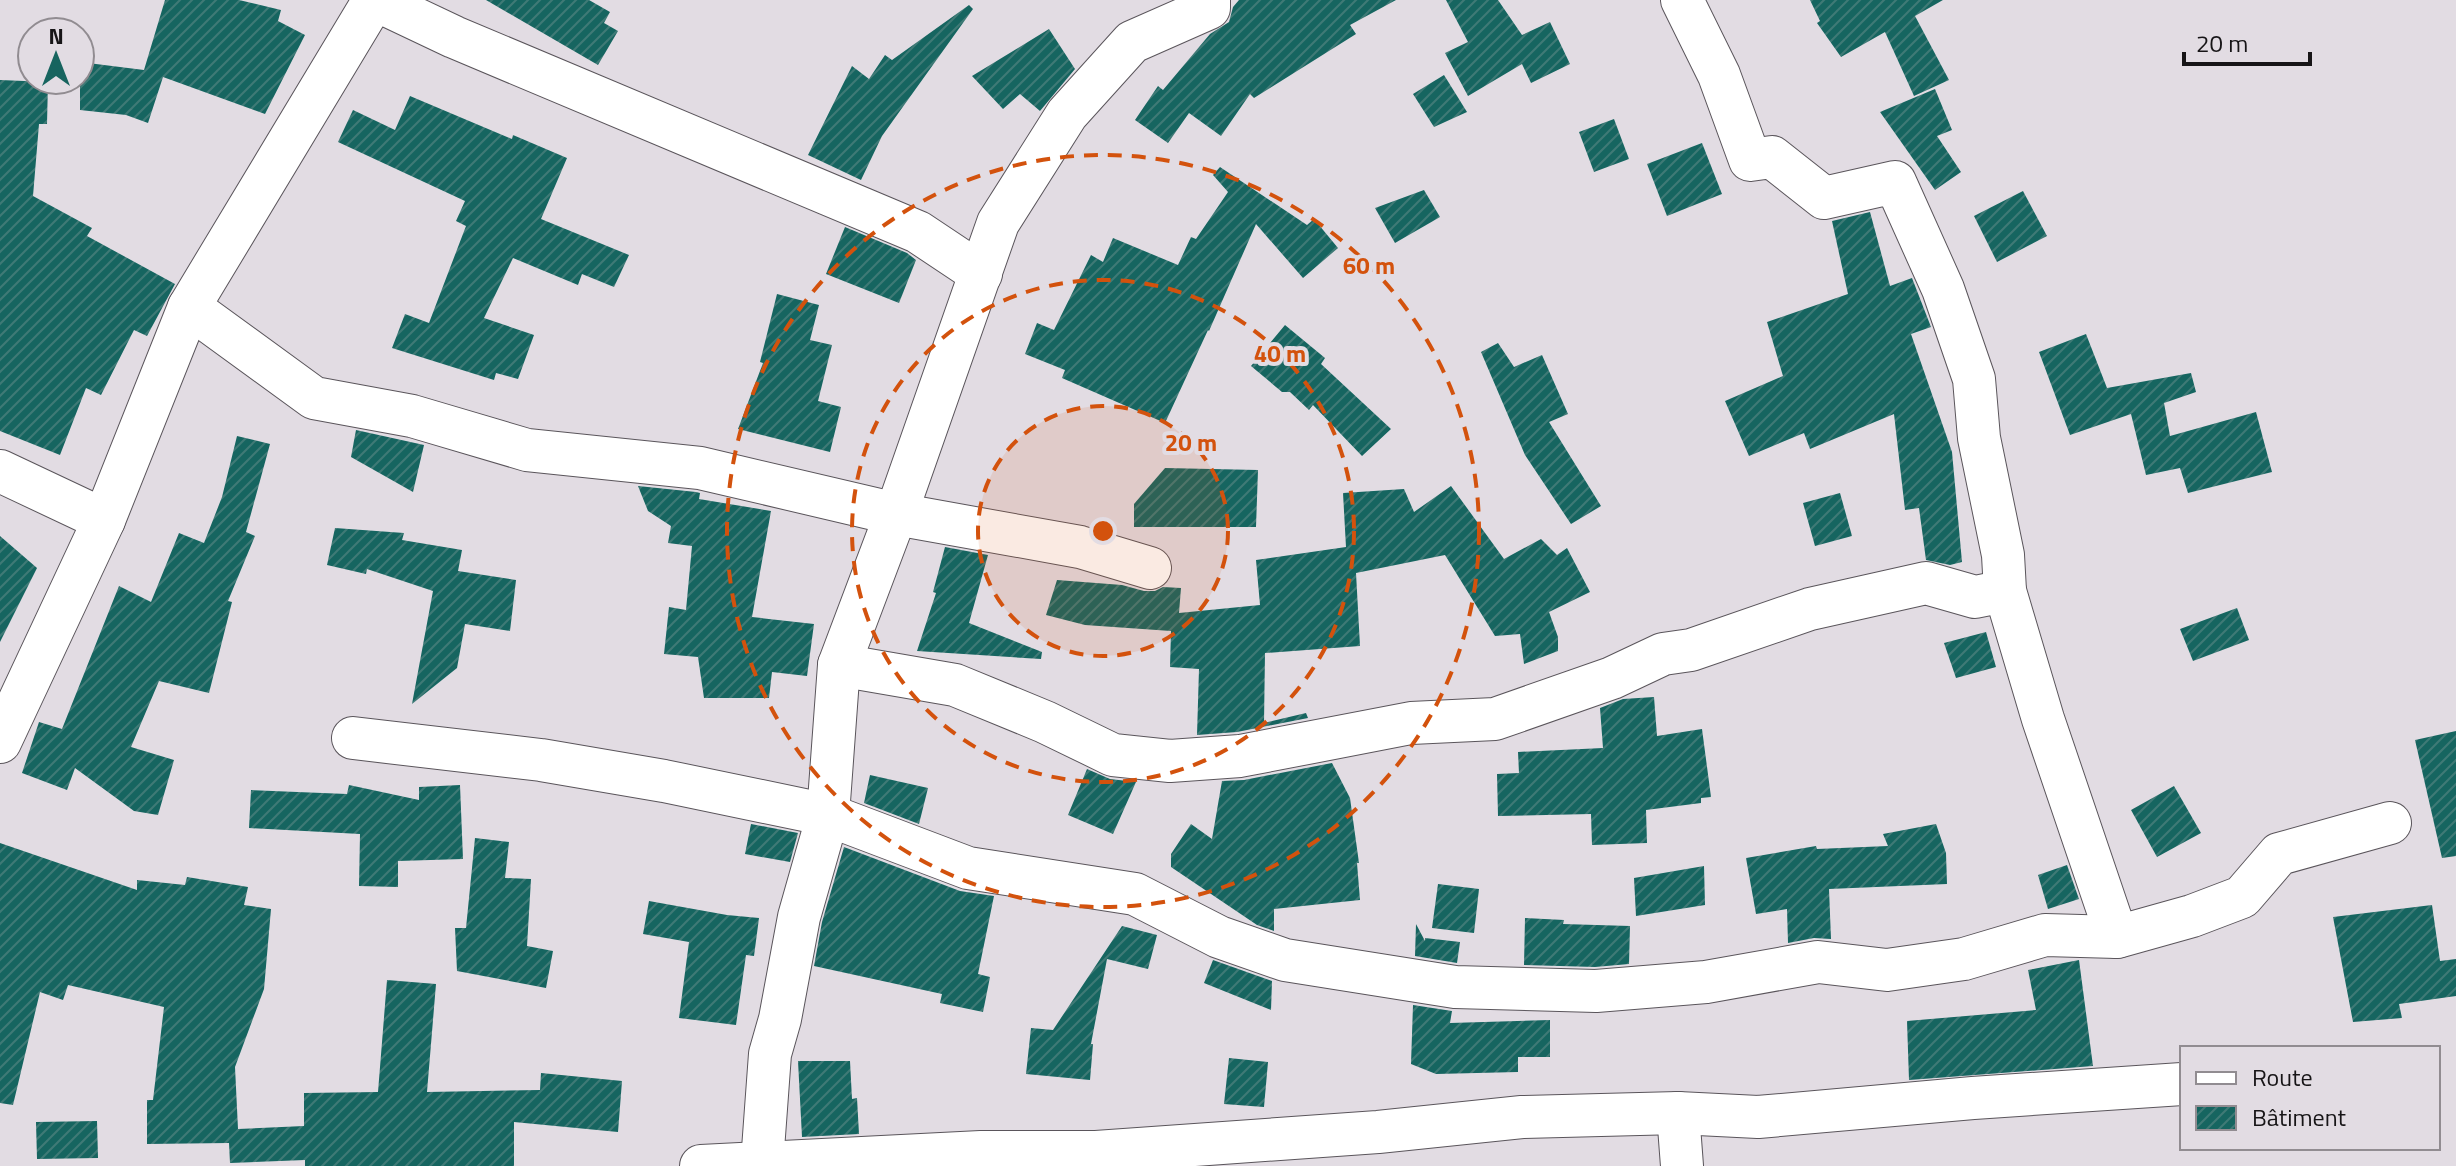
<svg xmlns="http://www.w3.org/2000/svg" width="2456" height="1166" font-family="'Titillium Web',sans-serif">
<style>
.building{fill:url(#building-hatch)}
.lines{fill:none;stroke-linecap:round;stroke-linejoin:round}
.street-casing{stroke:#5a555b;stroke-width:44}
.street{stroke:#fff;stroke-width:42}
.ring{fill:none;stroke:#d3520d;stroke-width:4;stroke-dasharray:14 10}
.centre{fill:#d3520d;stroke:#e2dce3;stroke-width:4}
.ring-label{font-size:24px;text-anchor:middle;font-weight:bold;fill:#d3520d;stroke:#e2dce3;stroke-width:8;stroke-linejoin:round;paint-order:stroke}
</style>
<defs>
<pattern id="building-hatch" width="6" height="6" patternUnits="userSpaceOnUse" patternTransform="scale(2)"><rect width="6" height="6" fill="#166560"/><path d="M-1 1l2-2M0 6l6-6M5 7l2-2" fill="none" stroke="#3f7a76"/></pattern>
</defs>
<rect width="100%" height="100%" fill="#e2dce3"/>
<g class="building">
<path d="M165 0H239L281 10 278 21 305 35 265 114 163 77 148 123 126 115 80 110V62L144 70Z"/>
<path d="M486 0H589L610 12 604 23 618 31 598 65Z"/>
<path d="M1239 0H1396L1350 25 1356 34 1254 98 1250 94 1221 136 1189 113 1168 143 1135 120 1158 86 1163 90 1210 34 1229 22 1233 7Z"/>
<path d="M1446 0H1498L1522 35 1550 22 1570 64 1531 83 1522 64 1468 96 1445 53 1468 42Z"/>
<path d="M1810 0H1943L1915 16 1949 80 1914 96 1885 32 1841 57 1817 23 1820 21Z"/>
<path d="M969 5 973 9 882 136 861 180 808 155 852 66 869 79 885 55 892 60Z"/>
<path d="M1049 29 1075 69 1040 111 1020 94 1003 109 972 76Z"/>
<path d="M1444 75 1467 112 1434 127 1413 94Z"/>
<path d="M0 80 48 82 47 124H39L33 196 92 228 87 236 175 284 147 336 134 330 101 395 86 388 60 455 0 431Z"/>
<path d="M1935 89 1952 130 1937 136 1961 172 1935 190 1880 112Z"/>
<path d="M410 96 512 139 513 135 567 158 541 219 629 255 614 287 582 274 578 285 513 258 484 318 534 335 518 379 496 373 494 380 392 348 405 314 429 323 466 226 456 221 465 201 338 142 353 110 395 130Z"/>
<path d="M1614 119 1629 159 1594 172 1579 132Z"/>
<path d="M1702 143 1722 194 1667 216 1647 164Z"/>
<path d="M1220 167 1307 225 1314 219 1338 248 1303 278 1256 224 1209 331 1208 330 1165 423 1062 378 1065 370 1025 354 1037 323 1054 330 1091 255 1103 262 1113 238 1178 265 1191 237 1196 239 1228 192 1213 175Z"/>
<path d="M1424 190 1440 217 1395 243 1375 208Z"/>
<path d="M2023 191 2047 236 1997 262 1974 216Z"/>
<path d="M1870 212 1890 286 1912 278 1931 327 1911 334 1952 452 1962 562 1950 565 1926 560 1919 508 1905 510 1894 414 1810 449 1804 433 1749 456 1725 401 1783 376 1767 322 1848 294 1832 221Z"/>
<path d="M845 227 907 253 916 260 899 303 826 274Z"/>
<path d="M777 294 819 305 810 340 832 345 818 401 841 407 830 452 738 429 763 363 760 362Z"/>
<path d="M1285 325 1325 358 1321 364 1391 429 1362 456 1313 405 1309 410 1290 392H1282L1251 366Z"/>
<path d="M2086 334 2107 388 2191 373 2196 392 2164 403 2170 436 2256 412 2272 472 2188 493 2180 468 2146 475 2131 414 2070 435 2039 352Z"/>
<path d="M1498 343 1514 367 1542 355 1568 414 1549 422 1601 506 1571 524 1525 455 1481 352Z"/>
<path d="M356 430 424 445 413 492 351 457Z"/>
<path d="M237 436 270 444 246 532 255 536 228 601 232 602 209 693 159 681 131 747 174 760 158 815 134 811 75 768 67 790 22 773 39 722 62 729 119 586 151 602 179 533 204 543 222 497Z"/>
<path d="M1165 468 1258 470 1256 527H1134V504Z"/>
<path d="M638 486 696 492 700 493 699 499 771 511 752 617 814 624 807 676 772 672 769 698H704L698 657 664 654 669 607 686 610 692 546 668 543 671 526 648 511Z"/>
<path d="M1451 486 1504 559 1541 539 1557 555 1567 548 1590 592 1549 612 1558 637V651L1524 664 1520 634 1495 636 1445 555 1356 573 1360 646 1265 653 1264 723 1306 713 1308 718 1237 732 1197 735 1199 669 1170 667 1171 631 1085 625 1046 615 1057 580 1122 585 1144 591H1155L1163 587 1181 588 1179 613 1260 605 1256 560 1346 547 1343 493 1404 489 1414 512Z"/>
<path d="M1840 493 1852 536 1815 546 1803 503Z"/>
<path d="M335 528 404 533 402 540 462 550 458 571 516 580 510 631 465 624 457 668 412 704 433 591 367 569 366 574 327 565Z"/>
<path d="M0 536 37 568 0 642Z"/>
<path d="M945 547 988 555 969 623 1042 652 1041 659 917 651 936 593 933 592Z"/>
<path d="M2237 608 2249 640 2193 661 2180 629Z"/>
<path d="M1986 632 1996 667 1956 678 1944 643Z"/>
<path d="M1654 697 1657 736 1702 729 1711 797 1701 798V803L1646 810 1647 843 1592 845 1591 814 1498 816 1497 774 1519 773 1518 752 1603 748 1600 708 1623 699Z"/>
<path d="M2456 731V856L2442 858 2415 740Z"/>
<path d="M1332 763 1350 798 1359 863H1357L1360 900 1274 909V931L1257 925 1171 867V854L1191 824 1212 839 1222 781 1244 780Z"/>
<path d="M1087 769 1110 779 1136 782 1113 834 1068 815Z"/>
<path d="M870 775 928 788 919 824 864 803Z"/>
<path d="M349 785 419 800V787L460 785 463 859 398 861V887L359 886 360 834 249 828 251 790 347 794Z"/>
<path d="M2174 786 2201 833 2157 857 2131 810Z"/>
<path d="M751 824 798 833 790 862 745 854Z"/>
<path d="M1936 824 1946 853 1947 884 1829 889 1831 939 1814 938 1788 943 1787 909 1756 914 1746 858 1816 846 1817 849 1888 846 1883 834Z"/>
<path d="M475 838 509 842 505 878 531 879 527 946 553 951 546 988 457 971 455 928H466Z"/>
<path d="M0 843 137 890V880L185 885 187 877 248 887 244 905 271 909 264 989 235 1067 238 1129 304 1126V1093L378 1092 387 980 436 984 427 1092 540 1090 541 1073 622 1081 618 1132 514 1122V1166H305V1160L230 1163 229 1143 147 1144V1100H153L164 1007 68 985 63 1000 40 992 13 1105 0 1103Z"/>
<path d="M844 847 960 891 994 896 978 974 990 977 983 1012 940 1003 942 994 814 966 822 922Z"/>
<path d="M2067 865 2079 899 2048 909 2038 875Z"/>
<path d="M1704 866 1705 905 1636 916 1634 878Z"/>
<path d="M1438 884 1479 889 1474 933 1432 928Z"/>
<path d="M649 901 727 915 759 918 754 956 746 955 736 1025 679 1018 689 942 643 934Z"/>
<path d="M2432 905 2440 961 2456 959V996L2399 1004 2402 1018 2353 1022 2333 917Z"/>
<path d="M1525 918 1564 920 1563 924 1630 926 1629 964 1595 967 1524 965Z"/>
<path d="M1416 924 1425 941V938L1460 942 1457 963 1415 956Z"/>
<path d="M1122 926 1157 935 1148 969 1107 959 1091 1044H1093L1090 1080 1026 1074 1031 1028 1053 1030Z"/>
<path d="M1213 960 1272 981 1271 1010 1204 983Z"/>
<path d="M2079 960 2093 1066 1909 1080 1907 1021 2036 1010 2028 970Z"/>
<path d="M1413 1005 1452 1011 1450 1023 1550 1020V1057H1518V1072L1436 1074 1411 1064Z"/>
<path d="M1229 1058 1268 1062 1264 1107 1224 1104Z"/>
<path d="M798 1061H850L852 1099 857 1098 859 1134 802 1137Z"/>
<path d="M97 1121 98 1158 37 1159 36 1122Z"/>
</g>
<g class="lines">
<g class="street-casing">
<g id="street">
<path d="M376 0 454 37 918 232 981 274"/>
<path d="M1682 0 1719 75 1750 160 1772 157 1824 198 1895 182 1943 289 1974 379 1979 438 2003 555 2005 591 2043 719 2117 937 2192 916 2242 897 2279 854 2390 823"/>
<path d="M189 307 314 398 412 416 527 450 700 468 896 514 1080 547 1150 568"/>
<path d="M0 471 104 520"/>
<path d="M839 665 955 685 1045 722 1113 755 1170 761 1240 756 1411 723 1495 719 1612 678 1663 654 1691 650 1810 609 1926 583 1975 597 2005 591"/>
<path d="M353 738 541 760 664 781 828 815 968 868 1135 894 1219 937 1285 960 1455 987 1596 991 1706 982 1818 962 1887 970 1964 959 2045 935 2117 937"/>
<path d="M0 742 104 520 189 307 374 0"/>
<path d="M1678 1113 1682 1166"/>
<path d="M762 1163 770 1054 780 1019 799 917 828 815 839 665 896 514 998 223 1067 114 1132 42 1209 8V0"/>
<path d="M701 1166 981 1152H1096L1378 1132 1522 1117 1678 1113 1758 1117 1973 1098 2182 1084"/>
</g>
</g>
<use href="#street" class="street"/>
</g>
<circle cx="1103" cy="531" r="125" fill="#d3520d" fill-opacity=".12"/>
<g class="ring">
<circle cx="1103" cy="531" r="125"/>
<circle cx="1103" cy="531" r="251"/>
<circle cx="1103" cy="531" r="376"/>
</g>
<circle cx="1103" cy="531" r="12" class="centre"/>
<g class="ring-label">
<text x="1369" y="274">60 m</text>
<text x="1280" y="362">40 m</text>
<text x="1191" y="451">20 m</text>
</g>
<rect x="2180" y="1046" width="260" height="104" fill="#e2dce3" stroke="#918c91" stroke-width="2"/>
<rect x="2196" y="1072" width="40" height="12" fill="#ffffff" stroke="#918c91" stroke-width="2"/>
<text x="2252" y="1086" font-size="24" fill="#171517">Route</text>
<rect x="2196" y="1106" width="40" height="24" fill="url(#building-hatch)" stroke="#918c91" stroke-width="2"/>
<text x="2252" y="1126" font-size="24" fill="#171517">Bâtiment</text>
<g transform="translate(56 56)"><circle r="38" fill="#e2dce3" stroke="#918c91" stroke-width="2"/>
<path d="M0-6L14 30L0 20L-14 30Z" fill="#17645f"/>
<text y="-12" font-size="22" font-weight="bold" text-anchor="middle" fill="#171517">N</text>
</g>
<path d="M2184 52v12h126v-12" fill="none" stroke="#171517" stroke-width="4"/>
<text x="2196" y="52" font-size="24" fill="#171517" stroke="#e2dce3" stroke-width="6" paint-order="stroke">20 m</text>
</svg>
